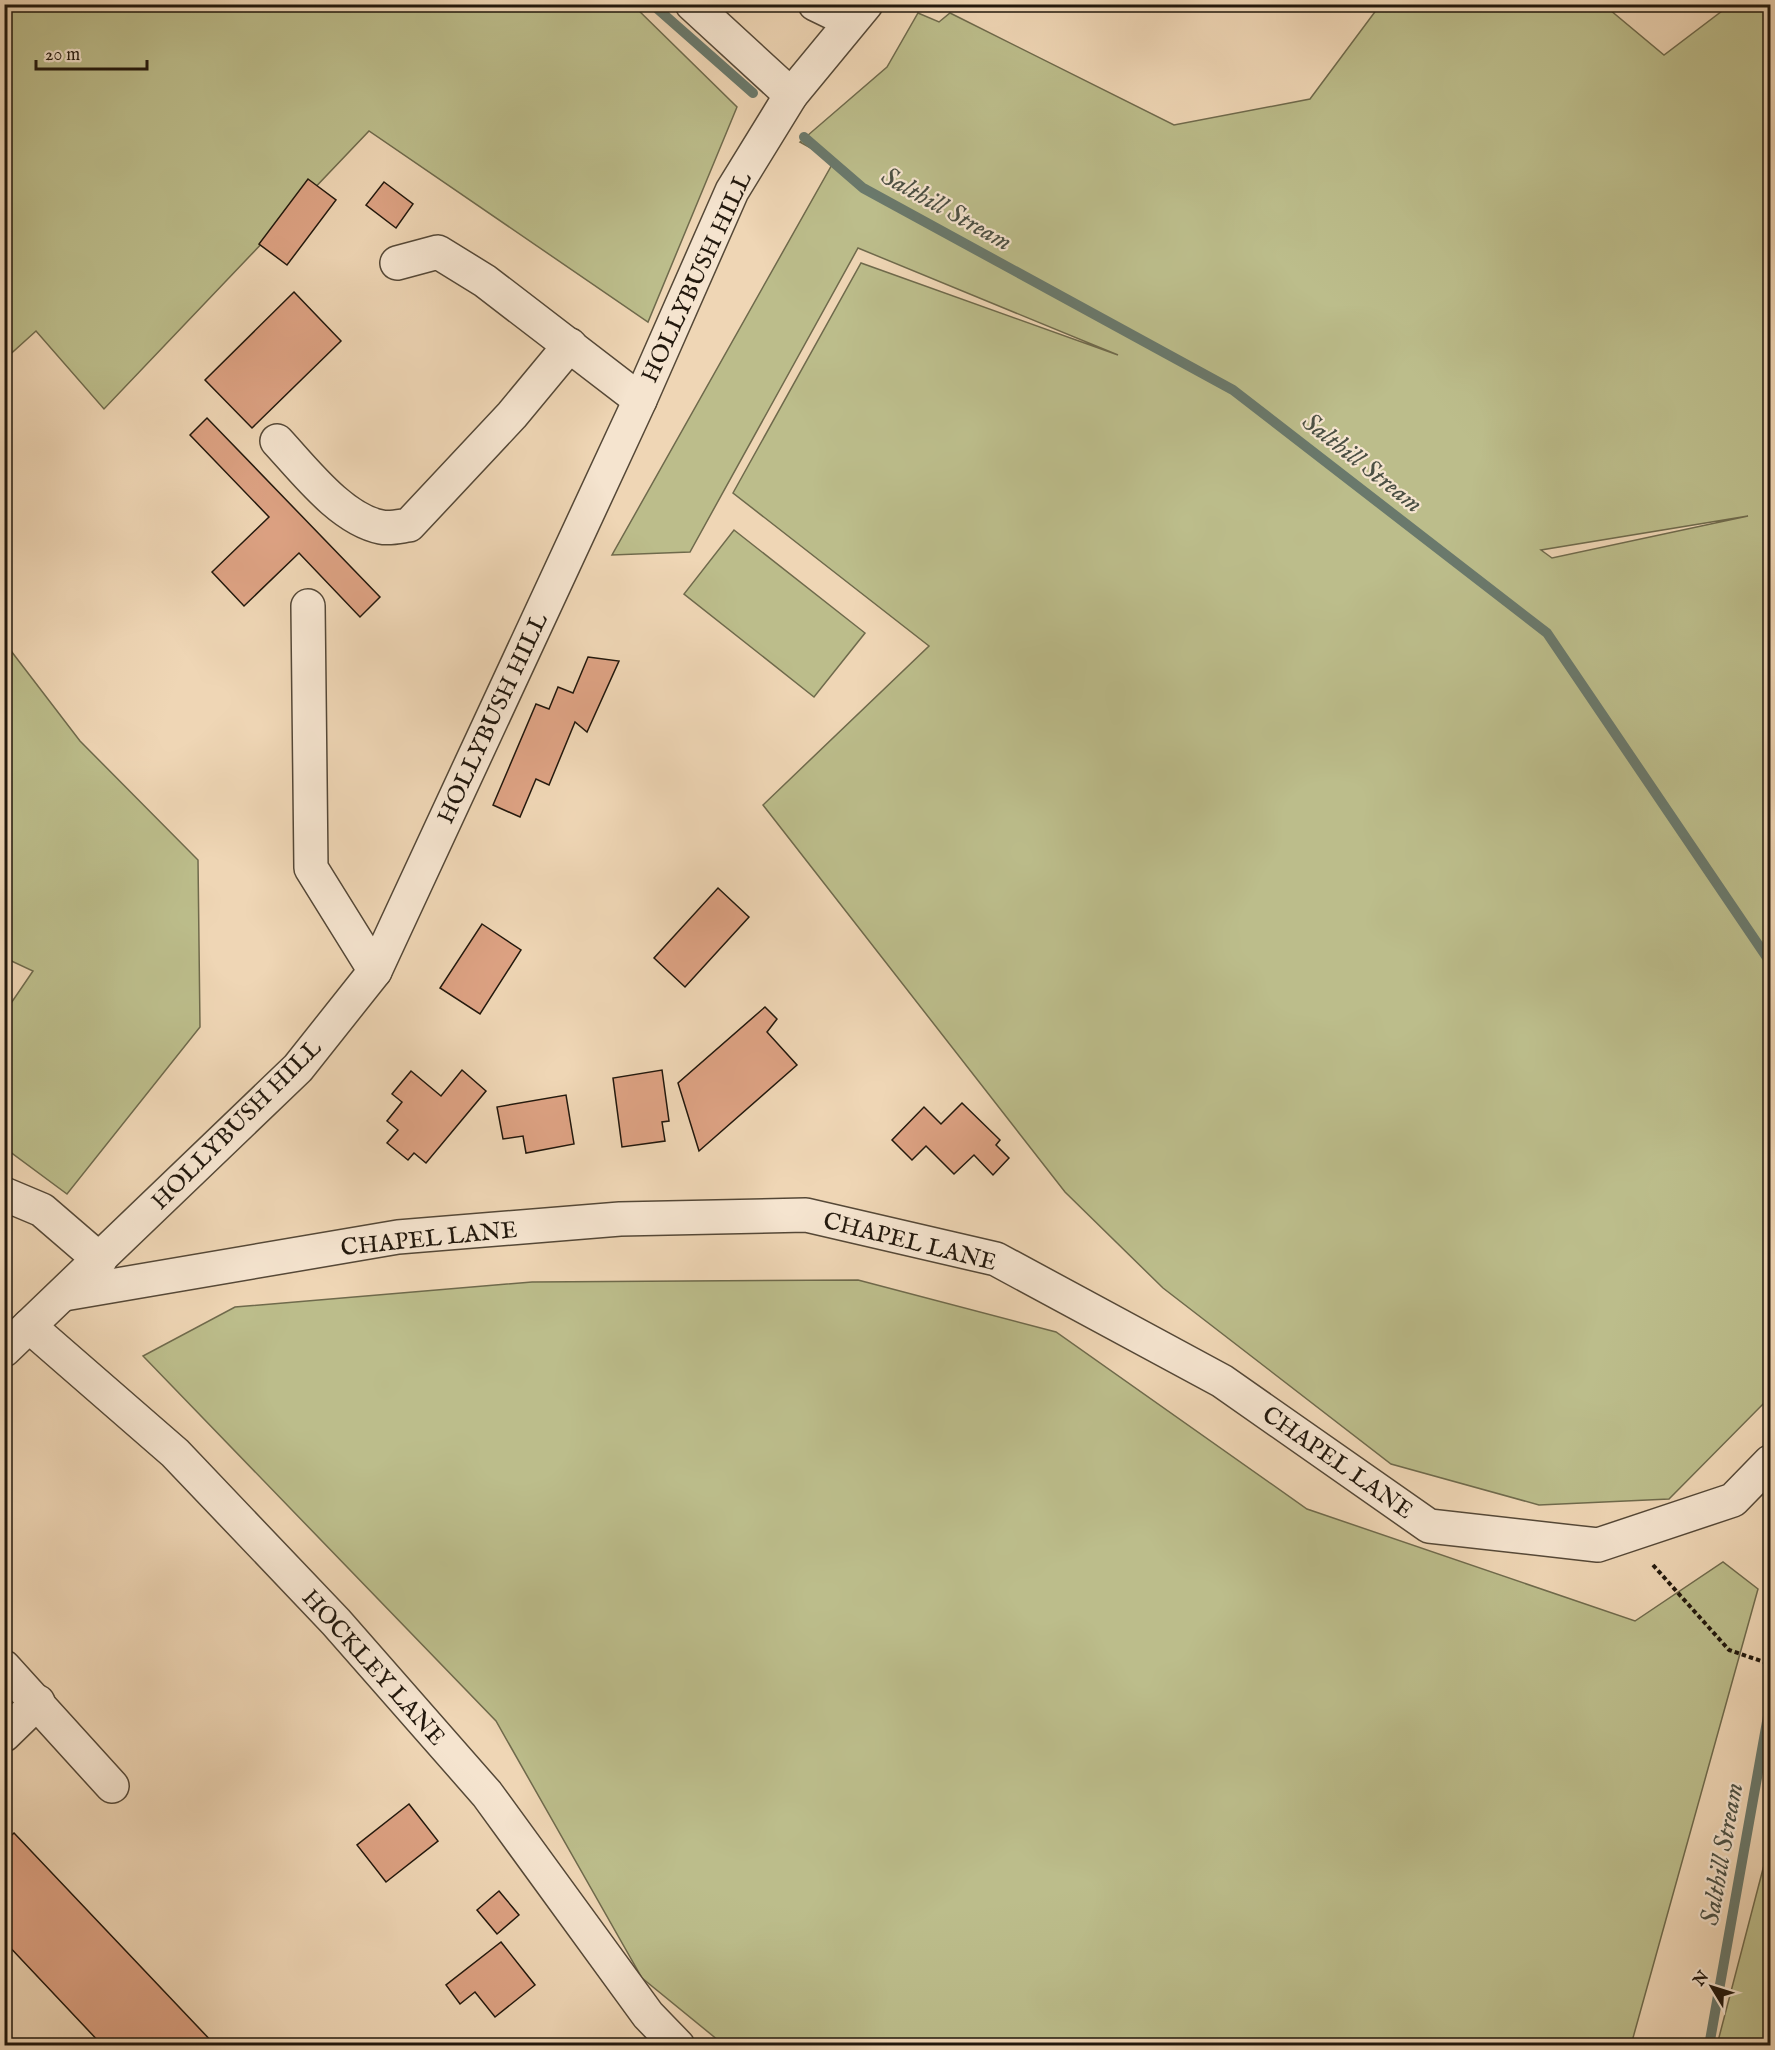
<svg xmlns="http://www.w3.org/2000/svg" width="1775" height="2050" font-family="'IM FELL English',serif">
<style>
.green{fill:#bcbd8b;stroke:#6f6a4c;stroke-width:1.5;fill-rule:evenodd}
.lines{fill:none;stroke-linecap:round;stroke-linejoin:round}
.stream{stroke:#6a796c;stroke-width:10}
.building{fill:#dda283;stroke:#22180d;stroke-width:1.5}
.minor-casing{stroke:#554837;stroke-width:36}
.path{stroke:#22180d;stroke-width:4;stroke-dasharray:4.5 3;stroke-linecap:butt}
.minor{stroke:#f5e4cf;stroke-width:33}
.labels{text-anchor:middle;stroke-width:4.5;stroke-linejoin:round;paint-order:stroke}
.street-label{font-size:24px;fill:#22180d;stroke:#f5e4cf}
.water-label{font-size:26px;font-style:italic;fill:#4c5044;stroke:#f5e4cf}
</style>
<rect width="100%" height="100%" fill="#efd6b5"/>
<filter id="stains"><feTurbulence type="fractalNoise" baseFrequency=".00333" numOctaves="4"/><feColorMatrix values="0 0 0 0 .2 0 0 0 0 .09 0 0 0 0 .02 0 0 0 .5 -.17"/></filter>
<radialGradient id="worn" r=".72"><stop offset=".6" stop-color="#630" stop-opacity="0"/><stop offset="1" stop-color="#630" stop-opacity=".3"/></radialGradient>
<g class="green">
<path d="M5 5H633L737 107 648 322 369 131 104 409 36 331 5 359Z"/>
<path d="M1380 5H1604L1664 55 1730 5H1770V1397L1669 1499 1539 1505 1391 1464 1163 1288 1065 1192 763 805 929 646 733 493 861 263 1118 355 858 248 690 552 612 555 834 161 800 142 887 67 918 13 939 22 950 13 1174 125 1310 99ZM1748 516 1552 558 1541 550Z"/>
<path d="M734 530 865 633 814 697 684 594Z"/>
<path d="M5 643 80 741 198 860 200 1027 67 1194 5 1148V1012L33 971 5 958Z"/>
<path d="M858 1280 1056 1332 1307 1509 1635 1621 1723 1562 1758 1589 1631 2045H724L642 1978 496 1721 143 1356 235 1307 532 1282Z"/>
<path d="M1770 1842V2045H1717Z"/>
</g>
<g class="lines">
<g class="stream">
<path d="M652 4 753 93"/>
<path d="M804 137 863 188 1233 390 1547 633 1770 962"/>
<path d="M1709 2046 1770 1705"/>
</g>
</g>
<g class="building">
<path d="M308 179 336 200 287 265 259 244Z"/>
<path d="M384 182 413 204 396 228 366 205Z"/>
<path d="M294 292 341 341 252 428 205 380Z"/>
<path d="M207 418 380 597 360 617 299 553 244 606 212 572 269 517 190 435Z"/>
<path d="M588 657 619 661 587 732 575 722 549 785 536 779 520 817 493 805 536 704 549 709 558 687 573 693Z"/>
<path d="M718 888 749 917 685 987 654 958Z"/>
<path d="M482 924 521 950 480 1014 440 988Z"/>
<path d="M765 1007 777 1019 767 1032 797 1065 699 1151 678 1083Z"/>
<path d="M462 1070 486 1091 426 1163 414 1153 408 1160 387 1143 398 1130 387 1121 402 1102 392 1094 411 1071 441 1096Z"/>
<path d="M662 1070 669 1121 662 1122 665 1141 622 1147 613 1078Z"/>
<path d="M566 1095 574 1144 526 1153 523 1136 503 1139 497 1107Z"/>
<path d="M962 1103 1000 1140 996 1145 1009 1158 993 1175 974 1155 954 1174 926 1146 912 1160 892 1140 924 1107 941 1124Z"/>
<path d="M409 1804 438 1841 386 1882 357 1845Z"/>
<path d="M14 1833 216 2046H103L4 1941V1842Z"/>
<path d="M499 1891 519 1915 497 1934 477 1910Z"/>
<path d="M501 1942 535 1985 495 2017 475 1992 460 2004 446 1985Z"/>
</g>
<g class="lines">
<g class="minor-casing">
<g id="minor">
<path d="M692 4 791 95"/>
<path d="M815 4 850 21"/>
<path d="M397 263 438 252 485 281 640 400"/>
<path d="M277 441C304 470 341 519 381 527 390 529 401 526 409 525L512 415 570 345"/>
<path d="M308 606 311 868 375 971"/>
<path d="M4 1194 42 1210 100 1260"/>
<path d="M64 1294 398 1237 620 1219 806 1215 996 1259 1222 1381 1429 1526 1598 1545 1733 1500 1770 1462"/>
<path d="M29 1326 175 1453 336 1622 487 1794 648 2015 678 2046"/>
<path d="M4 1350 298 1068 375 971 640 400 732 191 791 95 866 4"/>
<path d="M4 1667 112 1786"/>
<path d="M4 1735 38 1702"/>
</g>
</g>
<path class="path" d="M1653 1565 1729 1650 1770 1664"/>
<use href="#minor" class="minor"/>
</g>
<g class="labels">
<g class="street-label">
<text transform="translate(696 277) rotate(-65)" y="8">HOLLYBUSH HILL</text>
<text transform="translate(492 718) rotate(-65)" y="8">HOLLYBUSH HILL</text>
<text transform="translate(236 1124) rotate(-45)" y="8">HOLLYBUSH HILL</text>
<text transform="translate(429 1238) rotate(-6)" y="8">CHAPEL LANE</text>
<text transform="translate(910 1241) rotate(14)" y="8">CHAPEL LANE</text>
<text transform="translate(1338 1462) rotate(35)" y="8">CHAPEL LANE</text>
<text transform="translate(374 1667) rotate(48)" y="8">HOCKLEY LANE</text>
</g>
<g class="water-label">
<text transform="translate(947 208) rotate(29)" y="9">Salthill Stream</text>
<text transform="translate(1363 462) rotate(38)" y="9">Salthill Stream</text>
<text transform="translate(1721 1854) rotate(-80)" y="9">Salthill Stream</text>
</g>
</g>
<rect width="1775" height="2050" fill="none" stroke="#efd6b5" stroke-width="24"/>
<rect x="6" y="6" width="1763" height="2038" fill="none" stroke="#22180d" stroke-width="3"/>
<rect x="12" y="12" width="1751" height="2026" fill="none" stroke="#22180d" stroke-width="1.5"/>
<g transform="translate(1712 1987) rotate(308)" stroke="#f5e4cf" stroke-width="4.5" paint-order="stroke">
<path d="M0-4.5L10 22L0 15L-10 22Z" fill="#22180d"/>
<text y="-9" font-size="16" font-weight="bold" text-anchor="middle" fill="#22180d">N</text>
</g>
<path d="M36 60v9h111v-9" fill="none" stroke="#22180d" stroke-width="3"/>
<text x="45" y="60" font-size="18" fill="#22180d" stroke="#f5e4cf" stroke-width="4.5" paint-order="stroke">20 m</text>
<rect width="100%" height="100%" filter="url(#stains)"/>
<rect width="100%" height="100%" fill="url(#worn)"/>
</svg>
